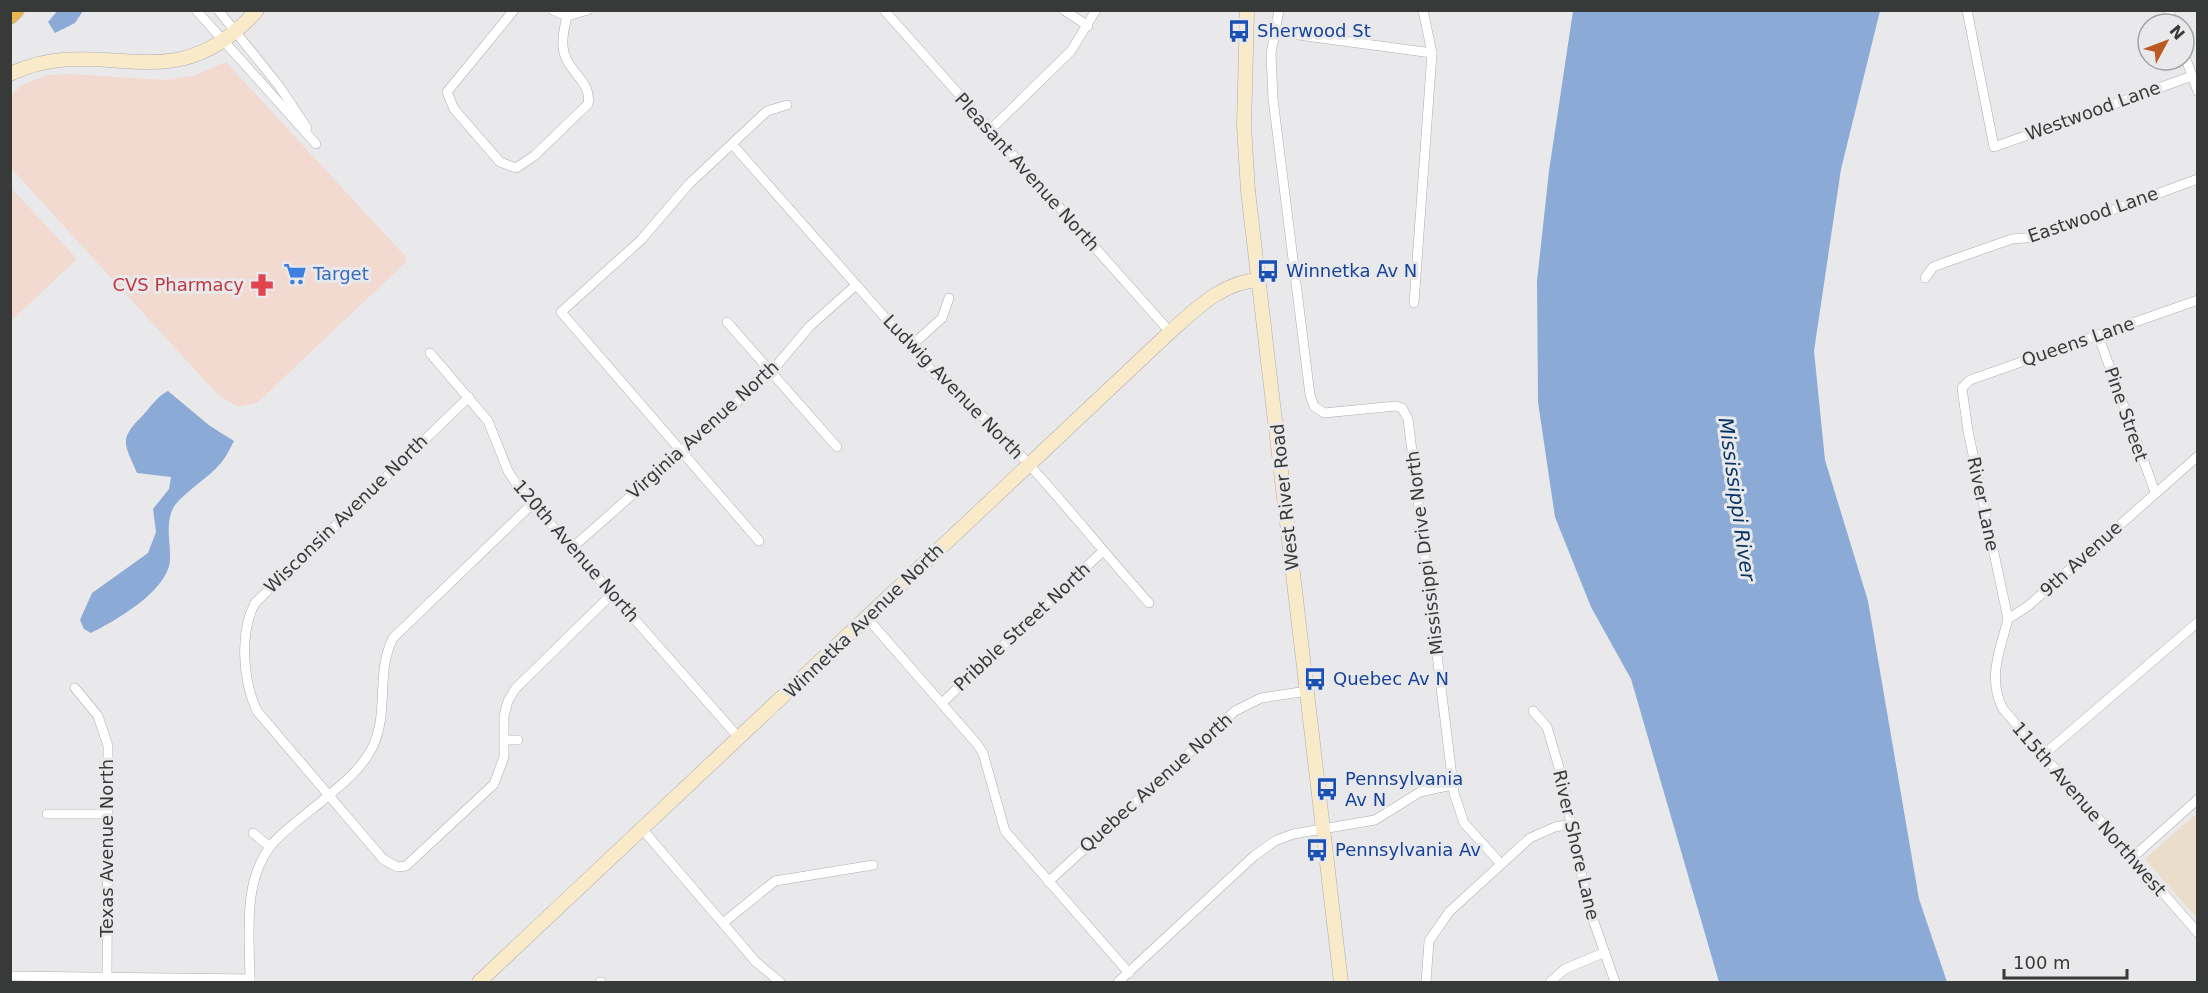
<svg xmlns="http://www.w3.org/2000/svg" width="2208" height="993" font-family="'DejaVu Sans',sans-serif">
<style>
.commercial{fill:#f2dad0}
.medical{fill:#eadeca}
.water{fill:#8babd6}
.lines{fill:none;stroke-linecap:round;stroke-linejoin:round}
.street-casing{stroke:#aeaeb0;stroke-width:10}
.secondary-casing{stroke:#aeaeb0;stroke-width:15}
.highway-casing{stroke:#c3c4c4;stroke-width:18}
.street{stroke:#fff;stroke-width:9}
.secondary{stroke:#f9eaca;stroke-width:14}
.highway{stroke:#ebb850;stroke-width:16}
.labels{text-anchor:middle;stroke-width:6;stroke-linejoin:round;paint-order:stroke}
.transit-label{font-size:18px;fill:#164399;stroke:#e9e9eb;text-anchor:start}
.street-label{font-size:18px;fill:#383939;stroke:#e9e9eb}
.shop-label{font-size:18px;fill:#366cbe;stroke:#e9e9eb;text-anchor:start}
.health-label{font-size:18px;fill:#be3a42;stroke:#e9e9eb;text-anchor:end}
.water-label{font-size:20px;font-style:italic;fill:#083467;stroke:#e9e9eb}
</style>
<rect width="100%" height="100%" fill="#e9e9eb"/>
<g class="commercial">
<path d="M226 62 406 257 405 263 257 403 238 407 217 394 10 167 11 95 22 85 47 75 72 74 164 80 193 76Z"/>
<path d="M11 188 77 259 12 320 10 318Z"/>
</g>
<path class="medical" d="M2197 813V918L2145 859Z"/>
<g class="water">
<path d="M58 10H83V11L75 23 55 33 48 22Z"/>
<path d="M1573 11H1880L1841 169 1814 351 1825 460 1868 601 1919 899 1947 982H1719L1631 679 1591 607 1555 517 1538 402 1537 281 1549 171Z"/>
<path d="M168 391 210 426 234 441C230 448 226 458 220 464 207 479 187 490 175 505 164 521 171 543 170 560 168 591 115 621 91 633L84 629 80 620 92 593 148 553 156 532 153 509 169 489 171 477 137 473C124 442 118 440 144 414 152 405 157 397 168 391Z"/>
</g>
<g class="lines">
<g class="street-casing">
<g id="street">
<path d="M196 10 316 144"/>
<path d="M218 10 279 86 307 128"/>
<path d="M514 10 447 92 454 109 500 162 516 168 534 156 588 104C592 84 573 75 566 58 560 45 564 29 567 16"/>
<path d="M553 10 567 16 588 10"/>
<path d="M884 10 1170 332"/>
<path d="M1064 10 1088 26"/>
<path d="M1279 10 1271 54 1273 99 1310 395 1314 406 1324 413 1396 406 1402 408 1408 419 1454 793 1464 823 1501 864"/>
<path d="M1967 10 1994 147 2192 76"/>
<path d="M2169 10 2173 24"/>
<path d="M1276 32 1432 53"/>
<path d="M2184 54 2198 92"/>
<path d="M990 130 1071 51 1096 10"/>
<path d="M732 144 933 372C1015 438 1079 525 1149 603"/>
<path d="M1925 278 1933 267 1952 260 2012 239 2038 237 2198 179"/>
<path d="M1414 303 1432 53 1423 10"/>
<path d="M727 322 837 447"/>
<path d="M2098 335 2155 492"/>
<path d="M911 346 942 318 949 298"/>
<path d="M430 353 488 421 508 471 519 488 740 739"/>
<path d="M469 397 255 603C239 633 243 681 257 711L383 859 397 867 406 866 494 784 504 757V716L508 701 515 689 612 594"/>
<path d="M2198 456 2028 606 2008 619C2000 650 1987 679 2003 709L2198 933"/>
<path d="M759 541 561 312 641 240 689 184 767 111 787 105"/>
<path d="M572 548 772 371 809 327 856 285"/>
<path d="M868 619 977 744 983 753 1005 831 1129 973"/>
<path d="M2008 619 1968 431 1962 388 1970 380 2198 300"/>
<path d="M75 688 98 716 108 746 107 982"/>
<path d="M942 703 1103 551"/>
<path d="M1533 711 1547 727 1560 771 1588 905 1615 982"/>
<path d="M505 740H518"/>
<path d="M2042 756 2198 622"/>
<path d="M47 814H107"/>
<path d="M643 830 756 962 780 982"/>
<path d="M253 833 270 847"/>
<path d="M2132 858 2198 799"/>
<path d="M1048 882 1235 711 1261 698 1307 691"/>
<path d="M723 923 775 881 873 865"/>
<path d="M10 976 250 979"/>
<path d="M250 982C250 937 241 879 274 842 288 827 306 814 322 801 341 785 361 770 372 748 390 712 375 674 393 638L532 504"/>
<path d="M600 982H601"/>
<path d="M1118 982 1254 856 1275 841 1293 834 1375 820 1420 792 1452 785"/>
<path d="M1426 982 1429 941 1449 912 1530 838 1555 827 1572 824"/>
<path d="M1550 982 1565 969 1603 953"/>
</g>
</g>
<g class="secondary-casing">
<g id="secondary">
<path d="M1247 10 1244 126 1248 191 1341 982"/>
<path d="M10 74C103 30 171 107 257 10"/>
<path d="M479 982 1170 332C1196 309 1223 281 1260 280"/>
</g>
</g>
<g class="highway-casing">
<path id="highway" d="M10 16 16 10"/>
</g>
<use href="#street" class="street"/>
<use href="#secondary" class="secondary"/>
<use href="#highway" class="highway"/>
</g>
<defs>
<g id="bus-bare" transform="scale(1.8)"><path d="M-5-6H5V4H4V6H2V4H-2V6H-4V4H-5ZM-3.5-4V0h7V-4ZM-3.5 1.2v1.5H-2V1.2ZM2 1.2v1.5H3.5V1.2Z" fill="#1a4fb4" stroke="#e9e9eb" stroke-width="2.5" paint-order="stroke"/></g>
<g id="supermarket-bare" transform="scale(1.8)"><path d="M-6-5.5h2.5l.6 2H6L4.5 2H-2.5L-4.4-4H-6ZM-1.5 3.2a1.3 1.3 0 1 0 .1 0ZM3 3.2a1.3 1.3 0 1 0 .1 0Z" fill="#3f7fe0" stroke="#e9e9eb" stroke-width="2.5" paint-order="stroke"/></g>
<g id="pharmacy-bare" transform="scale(1.8)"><path d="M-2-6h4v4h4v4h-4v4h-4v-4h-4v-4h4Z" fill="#e0444e" stroke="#e9e9eb" stroke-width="2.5" paint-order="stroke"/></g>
</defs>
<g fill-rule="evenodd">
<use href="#bus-bare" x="1239" y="31"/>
<use href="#bus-bare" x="1268" y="271"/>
<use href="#supermarket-bare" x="295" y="274"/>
<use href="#pharmacy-bare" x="262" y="285"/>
<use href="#bus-bare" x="1315" y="679"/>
<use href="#bus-bare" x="1327" y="789"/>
<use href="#bus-bare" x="1317" y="850"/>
</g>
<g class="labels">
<g class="transit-label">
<text x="1257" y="37">Sherwood St</text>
<text x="1286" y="277">Winnetka Av N</text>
<text x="1333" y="685">Quebec Av N</text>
<text x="1345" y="785">Pennsylvania<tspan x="1345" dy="21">Av N</tspan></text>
<text x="1335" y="856">Pennsylvania Av</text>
</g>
<g class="street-label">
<text transform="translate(2093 111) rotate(-20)" y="6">Westwood Lane</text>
<text transform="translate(1027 172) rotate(48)" y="6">Pleasant Avenue North</text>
<text transform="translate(2093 215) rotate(-19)" y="6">Eastwood Lane</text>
<text transform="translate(2078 342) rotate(-19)" y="6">Queens Lane</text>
<text transform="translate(953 387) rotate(46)" y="6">Ludwig Avenue North</text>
<text transform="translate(2126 414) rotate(71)" y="6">Pine Street</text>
<text transform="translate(703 430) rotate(-42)" y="6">Virginia Avenue North</text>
<text transform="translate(1285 497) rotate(-96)" y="6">West River Road</text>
<text transform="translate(1983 504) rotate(78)" y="6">River Lane</text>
<text transform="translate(346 514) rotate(-44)" y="6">Wisconsin Avenue North</text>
<text transform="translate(576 551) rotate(49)" y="6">120th Avenue North</text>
<text transform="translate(1425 553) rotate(-97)" y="6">Mississippi Drive North</text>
<text transform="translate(2081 559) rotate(-42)" y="6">9th Avenue</text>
<text transform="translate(864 621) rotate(-44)" y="6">Winnetka Avenue North</text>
<text transform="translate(1022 627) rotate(-43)" y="6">Pribble Street North</text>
<text transform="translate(1156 783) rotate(-42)" y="6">Quebec Avenue North</text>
<text transform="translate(2089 809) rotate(49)" y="6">115th Avenue Northwest</text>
<text transform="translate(1576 845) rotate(77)" y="6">River Shore Lane</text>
<text transform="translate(107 848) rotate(-90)" y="6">Texas Avenue North</text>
</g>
<g class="shop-label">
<text x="313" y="280">Target</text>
</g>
<g class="health-label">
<text x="244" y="291">CVS Pharmacy</text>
</g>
<g class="water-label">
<text transform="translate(1737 499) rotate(82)" y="7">Mississippi River</text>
</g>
</g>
<rect width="2208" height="993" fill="none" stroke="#383939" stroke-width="24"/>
<g transform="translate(2166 42) rotate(49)"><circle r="28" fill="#e9e9eb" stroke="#a2a3a4" stroke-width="1.5"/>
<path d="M0-4.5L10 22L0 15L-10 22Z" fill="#bd5a23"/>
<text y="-9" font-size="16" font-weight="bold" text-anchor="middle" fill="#383939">N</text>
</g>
<path d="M2004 969v9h123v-9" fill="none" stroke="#383939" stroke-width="3"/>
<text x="2013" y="969" font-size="18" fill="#383939" stroke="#e9e9eb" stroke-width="4.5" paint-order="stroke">100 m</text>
</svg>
